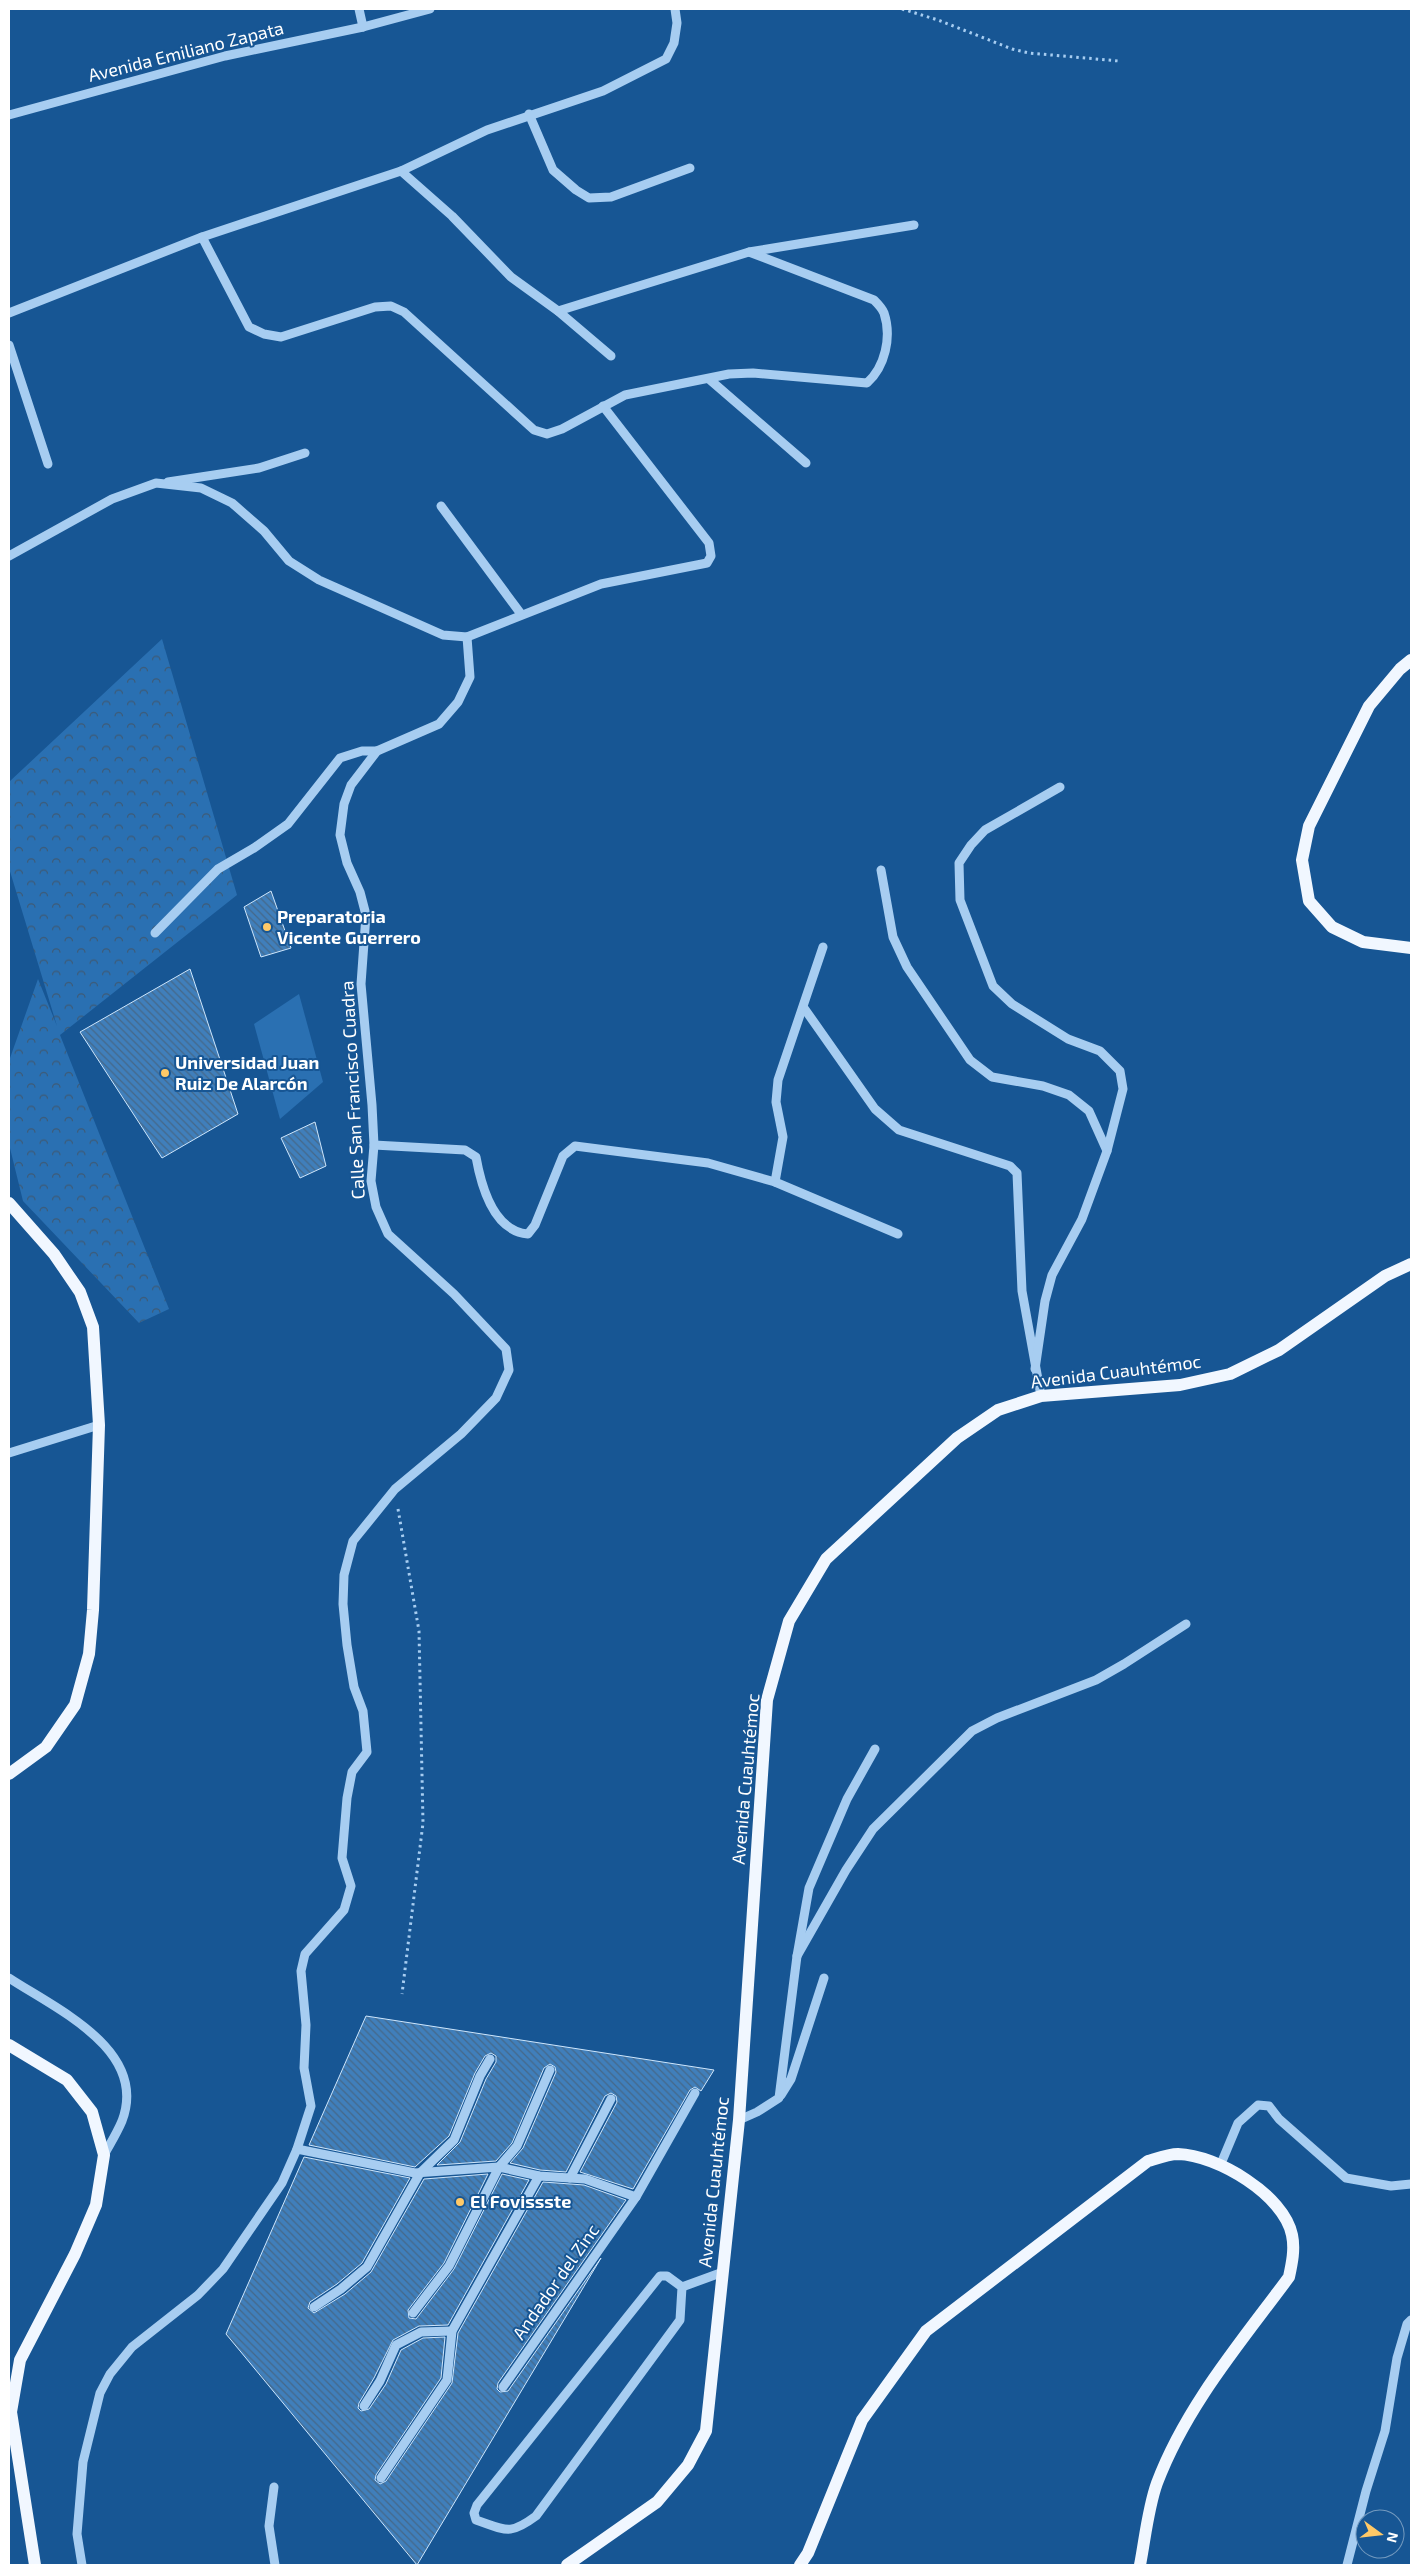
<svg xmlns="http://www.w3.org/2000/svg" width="1420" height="2574" font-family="'Exo 2',sans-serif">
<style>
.grass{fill:#2a70b2}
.forest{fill:url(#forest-crowns)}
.building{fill:url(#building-back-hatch);stroke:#cee6fc}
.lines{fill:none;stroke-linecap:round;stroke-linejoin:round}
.path{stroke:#a7cdf1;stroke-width:3;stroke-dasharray:2.5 4;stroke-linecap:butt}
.minor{stroke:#a7cdf1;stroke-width:9}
.major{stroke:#f1f7ff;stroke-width:12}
.poi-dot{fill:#ffc967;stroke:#175694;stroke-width:2}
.labels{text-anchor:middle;stroke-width:4;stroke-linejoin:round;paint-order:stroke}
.street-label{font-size:18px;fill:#fff;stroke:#175694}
.poi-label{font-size:18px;font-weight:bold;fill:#fff;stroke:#175694;text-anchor:start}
</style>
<defs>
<pattern id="forest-crowns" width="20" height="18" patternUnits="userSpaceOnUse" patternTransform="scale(1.25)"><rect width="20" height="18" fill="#2a70b2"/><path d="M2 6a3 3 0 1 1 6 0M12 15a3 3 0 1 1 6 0" fill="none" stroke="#3e5a75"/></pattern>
<pattern id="building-back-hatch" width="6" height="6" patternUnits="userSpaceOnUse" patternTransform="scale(1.25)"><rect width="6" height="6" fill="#407fbb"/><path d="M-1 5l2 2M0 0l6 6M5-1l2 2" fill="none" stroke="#456889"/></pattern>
</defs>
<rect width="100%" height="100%" fill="#175694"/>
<path class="grass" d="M299 994 323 1082 280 1119 254 1024Z"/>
<path class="forest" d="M162 639 237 895 60 1035 169 1309 139 1323 23 1201 9 1144V1061L38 979 57 1026 9 868V782Z"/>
<g class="building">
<path d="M271 891 291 948 261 957 244 907Z"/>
<path d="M190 969 238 1114 162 1158 80 1032Z"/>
<path d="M315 1122 326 1166 300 1178 281 1138Z"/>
<path d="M366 2016 714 2070 701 2091 695 2087 690 2090 633 2189 580 2172 617 2102 616 2096 611 2093 605 2096 566 2172 540 2170 510 2163 523 2148 556 2072 555 2067 550 2064 544 2068 512 2143 496 2161 437 2165 460 2142 486 2079 496 2062V2056L491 2053 485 2056 475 2073 449 2136 415 2167 309 2145Z"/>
<path d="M304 2157 410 2178 362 2263 337 2284 310 2302 308 2308 314 2313 345 2294 371 2272 424 2179 488 2174 444 2263 408 2310 409 2318 416 2319 454 2269 502 2174 529 2180 448 2325 419 2326 393 2340 374 2378 359 2403 358 2408 361 2411 369 2409 386 2384 401 2350 423 2338 445 2337 441 2378 376 2475 375 2480 380 2484 386 2481 452 2383 458 2333 543 2182 584 2185 626 2200 498 2383 497 2389 500 2392 508 2391 601 2258 417 2565 226 2334Z"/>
</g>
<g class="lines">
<g class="path">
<path d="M902 9 938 20 1012 49 1029 53 1119 61"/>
<path d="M398 1509 419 1631 423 1823 402 1994"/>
</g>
<g class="minor">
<path d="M359 9 363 27"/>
<path d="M529 114 553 170 576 190 589 198 611 197 690 168"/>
<path d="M9 115 225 56 363 27 430 9"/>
<path d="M401 171 452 216 511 277 558 311 611 356"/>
<path d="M202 237 249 327 264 334 281 337 375 307 391 306 404 312 534 430 547 434 562 429 625 395 729 374 753 373 867 383C885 367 892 337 884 313 882 308 877 303 874 300L749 252"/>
<path d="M558 311 749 252 914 225"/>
<path d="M9 313 202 237 401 171 487 130 603 91 666 59 674 43 677 23 675 9"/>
<path d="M9 345 48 464"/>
<path d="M709 379 806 463"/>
<path d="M168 482 259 468 305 453"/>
<path d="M441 506 521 614"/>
<path d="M9 556 112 499 156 483 201 488 232 503 264 531 289 561 319 580 443 635 467 637 470 677 458 702 439 724 377 751 351 785 344 804 340 835 347 863 360 892 366 915 361 984 372 1105 374 1145 371 1181 376 1207 388 1234 454 1294 506 1349 509 1370 496 1398 461 1434 395 1489 353 1541 344 1575 343 1604 347 1645 354 1687 363 1711 367 1752 352 1772 347 1798 342 1858 351 1886 344 1910 305 1954 301 1971 306 2025 304 2068 311 2106 297 2149 282 2183 223 2269 198 2295 132 2347 110 2374 100 2393 83 2462 77 2534 82 2565"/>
<path d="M467 637 601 584 707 563 711 556 709 543 603 406"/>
<path d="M881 870 893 937 907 967 970 1060 992 1077 1043 1086 1069 1095 1089 1111 1107 1151"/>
<path d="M155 933 218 869 254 848 288 824 340 758 362 751H377"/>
<path d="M804 1008 875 1109 899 1130 1010 1166 1017 1173 1022 1291 1041 1396"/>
<path d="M374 1145 465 1150 476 1157C481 1185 493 1231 528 1234L535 1225 563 1156 575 1146 708 1163 775 1182 898 1234"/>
<path d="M775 1182 783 1137 776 1102 778 1080 823 947"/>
<path d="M1035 1369 1045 1301 1052 1275 1082 1219 1107 1151 1123 1089 1120 1071 1100 1051 1068 1039 1012 1004 993 986 960 900 959 863 971 845 985 830 1060 787"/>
<path d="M9 1453 99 1425"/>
<path d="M797 1956 846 1870 873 1829 972 1731 997 1718 1096 1680 1124 1664 1186 1624"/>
<path d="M9 1978C56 2009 149 2050 122 2121 117 2133 110 2144 104 2155"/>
<path d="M781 2095 791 2079 824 1978"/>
<path d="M739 2120 757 2112 779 2098 797 1956 809 1888 847 1799 875 1749"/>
<path d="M297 2149 415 2173 499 2167 539 2176 585 2179 636 2197"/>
<path d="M1220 2166 1238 2123 1258 2105 1269 2106 1279 2119 1346 2178 1391 2186 1411 2184"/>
<path d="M570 2178 611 2099"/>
<path d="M660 2276H667L682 2287 680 2320 536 2516C509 2536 506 2530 476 2520L474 2513 477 2505Z"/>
<path d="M682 2287 723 2272"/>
<path d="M314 2307 341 2289 367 2267 420 2173 454 2140 480 2076 490 2059"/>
<path d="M413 2313 449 2266 499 2167 517 2146 550 2070"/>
<path d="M503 2387 636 2197 695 2093"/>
<path d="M364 2406 380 2381 396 2345 421 2332 452 2331"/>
<path d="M381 2478 447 2380 452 2331 539 2176"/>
<path d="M274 2487 269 2526 275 2565"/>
<path d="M1347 2565 1366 2491 1385 2431 1397 2358 1407 2324 1411 2320"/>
</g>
<g class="major">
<path d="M1411 660 1400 669 1369 706 1309 826 1302 860 1309 901 1332 927 1363 942 1411 948"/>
<path d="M9 1203 54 1254 80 1292 93 1327 99 1425 93 1610 89 1654 75 1705 46 1747 9 1774"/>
<path d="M9 2045 67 2080 92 2112 104 2155 96 2205 75 2254 20 2360 11 2412 35 2565"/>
<path d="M567 2565 657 2502 688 2465 706 2431 739 2120 767 1700 789 1621 826 1559 957 1438 998 1410 1041 1396 1180 1385 1230 1374 1279 1350 1385 1276 1411 1264"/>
<path d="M800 2565 808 2553 862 2420 926 2331 1148 2161C1158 2158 1169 2154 1178 2154 1217 2155 1284 2195 1292 2235 1295 2249 1292 2263 1289 2277 1241 2342 1186 2406 1157 2483 1148 2508 1145 2539 1140 2565"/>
</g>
</g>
<g class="poi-dot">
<circle cx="267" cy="927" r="5"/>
<circle cx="165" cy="1073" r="5"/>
<circle cx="460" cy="2202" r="5"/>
</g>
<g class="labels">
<g class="street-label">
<text transform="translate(186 52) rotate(-14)" y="6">Avenida Emiliano Zapata</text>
<text transform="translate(353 1090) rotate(-93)" y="6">Calle San Francisco Cuadra</text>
<text transform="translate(1116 1372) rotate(-7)" y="6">Avenida Cuauhtémoc</text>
<text transform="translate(746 1779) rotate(-85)" y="6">Avenida Cuauhtémoc</text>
<text transform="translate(714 2182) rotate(-84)" y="6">Avenida Cuauhtémoc</text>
<text transform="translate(556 2282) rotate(-55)" y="6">Andador del Zinc</text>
</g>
<g class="poi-label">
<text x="277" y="923">Preparatoria<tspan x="277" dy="21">Vicente Guerrero</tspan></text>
<text x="175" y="1069">Universidad Juan<tspan x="175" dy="21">Ruiz De Alarcón</tspan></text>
<text x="470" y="2208">El Fovissste</text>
</g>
</g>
<rect width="1420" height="2574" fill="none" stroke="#ffffff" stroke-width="20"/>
<g transform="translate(1380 2534) rotate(105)"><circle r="24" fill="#175694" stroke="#749abf"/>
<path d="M0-4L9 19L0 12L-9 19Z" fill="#ffc967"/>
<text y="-8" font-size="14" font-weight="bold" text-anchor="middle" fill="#ffffff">N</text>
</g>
</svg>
